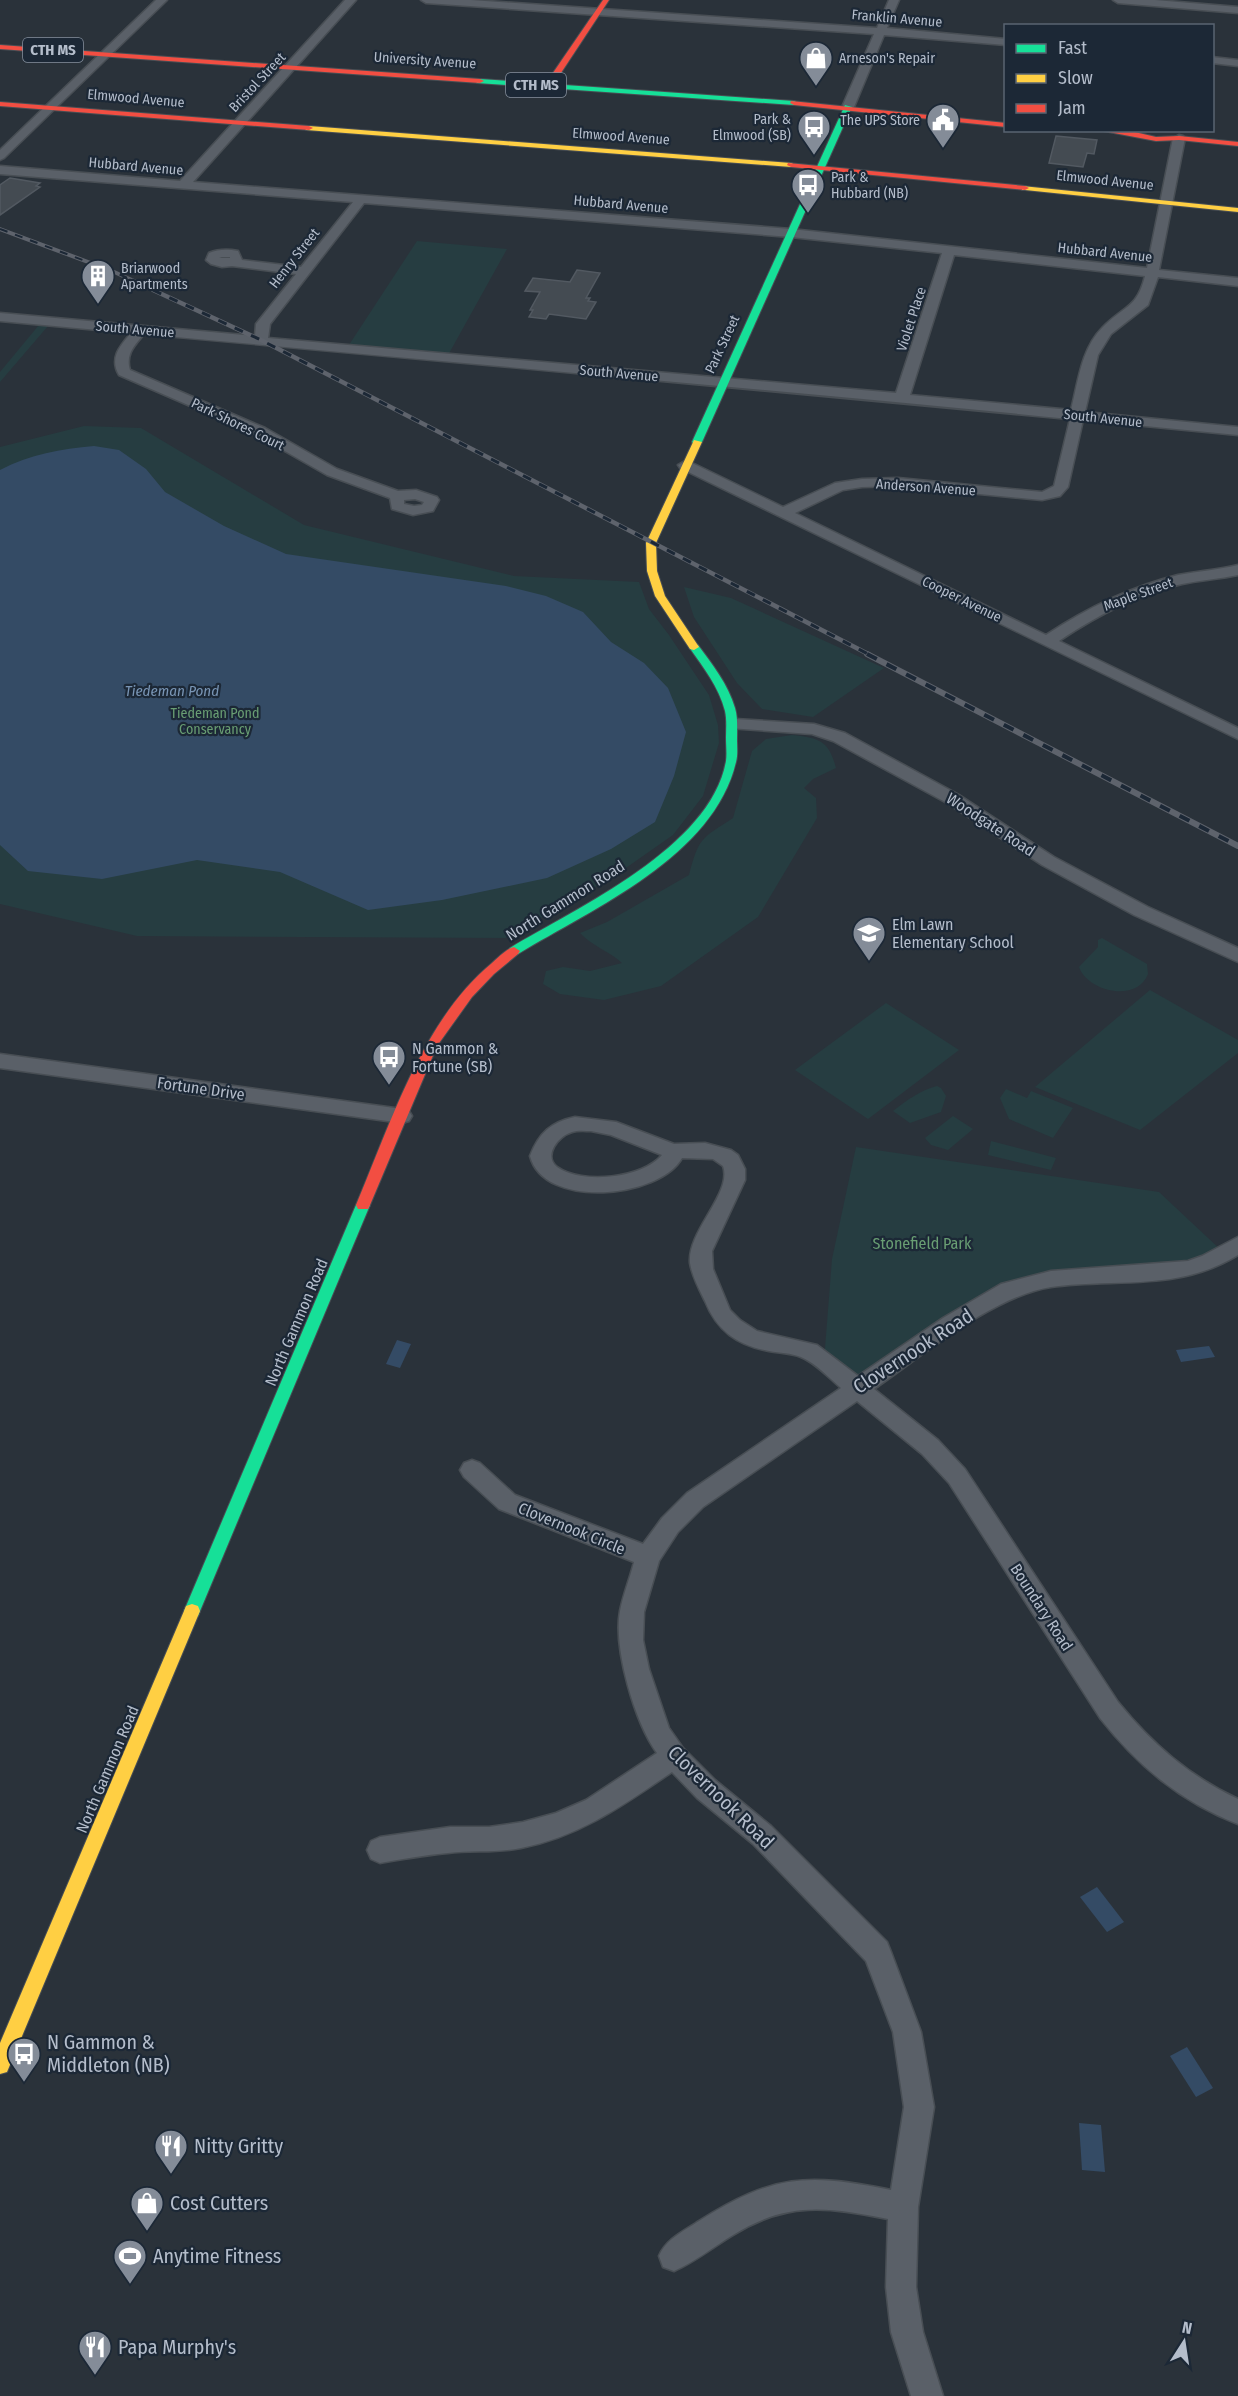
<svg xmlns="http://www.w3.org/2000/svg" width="1238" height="2396" font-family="'Fira Sans Condensed',sans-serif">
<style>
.green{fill:#263d41}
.water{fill:#344b65}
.building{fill:#444b52;stroke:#525961;stroke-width:1.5}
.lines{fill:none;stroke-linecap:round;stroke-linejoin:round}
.street-casing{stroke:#484e54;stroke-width:3}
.fast-casing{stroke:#484e54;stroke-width:2}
.slow-casing{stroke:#484e54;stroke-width:2}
.jam-casing{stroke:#484e54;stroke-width:2}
.street{fill:#5a6068;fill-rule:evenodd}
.fast{fill:#16e098;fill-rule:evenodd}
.slow{fill:#ffcf43;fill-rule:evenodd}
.jam{fill:#f24e42;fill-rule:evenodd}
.rail-far2-casing{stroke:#5e636c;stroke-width:4}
.rail-far1-casing{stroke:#5e636c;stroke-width:4.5}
.rail-casing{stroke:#5e636c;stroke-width:6}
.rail-far2{stroke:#1c2836;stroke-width:2;stroke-dasharray:8;stroke-linecap:butt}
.rail-far1{stroke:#1c2836;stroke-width:3;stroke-dasharray:9;stroke-linecap:butt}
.rail{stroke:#1c2836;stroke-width:4;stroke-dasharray:11;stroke-linecap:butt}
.labels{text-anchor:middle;stroke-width:4.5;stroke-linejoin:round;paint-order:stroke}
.far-street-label{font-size:14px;fill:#b4bdcb;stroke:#1c2836}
.far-poi-label{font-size:14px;fill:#b4bdcb;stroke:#1c2836;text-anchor:start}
.far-park-label{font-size:14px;fill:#699e73;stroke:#1c2836}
.shield{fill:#1c2836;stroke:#86909e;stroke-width:1.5}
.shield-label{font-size:15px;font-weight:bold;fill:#b4bdcb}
.far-water-label{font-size:15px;font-style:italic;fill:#7995b5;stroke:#1c2836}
.street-label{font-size:16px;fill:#b4bdcb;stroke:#1c2836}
.poi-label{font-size:16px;fill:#b4bdcb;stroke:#1c2836;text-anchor:start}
.park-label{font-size:16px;fill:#699e73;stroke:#1c2836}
.near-street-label{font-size:20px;fill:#b4bdcb;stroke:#1c2836}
.near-poi-label{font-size:20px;fill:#b4bdcb;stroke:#1c2836;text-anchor:start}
</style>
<rect width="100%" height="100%" fill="#2a323a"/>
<g class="green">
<path d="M417 241 507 249 447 357 347 348Z"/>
<path d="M39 325 48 326 0 382V372Z"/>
<path d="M84 426 141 428 304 525 514 576 639 582 649 609 669 635 709 695 718 725 719 743 703 796 673 835 613 877 505 938 137 936 0 904V447Z"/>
<path d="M684 587 731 598 884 668 813 717 762 709 737 683 694 617Z"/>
<path d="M792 735C820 738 829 741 836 768L813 779 804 788 816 798 817 818 758 917 661 986 604 1000 560 994 543 984 546 971 563 967 590 971 622 963C609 951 592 946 580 933L607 922 689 875C699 837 701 839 733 818L752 751 766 739Z"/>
<path d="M1102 938 1147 964 1148 974C1137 1003 1088 992 1079 967L1098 947V940Z"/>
<path d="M1150 990 1238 1040V1053L1140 1130 1035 1087Z"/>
<path d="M886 1003 959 1050 868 1119 795 1070Z"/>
<path d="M937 1086 941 1088 946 1096 941 1112 910 1123 893 1111C907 1100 921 1090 937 1086Z"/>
<path d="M1006 1089 1027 1098 1031 1091 1073 1108 1053 1138 1009 1119 1000 1098Z"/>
<path d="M953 1116 973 1129 948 1150 931 1145 925 1138Z"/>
<path d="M991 1141 1056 1158 1051 1170 988 1155Z"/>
<path d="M856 1147 1159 1192 1223 1252 1210 1262 1009 1290 857 1387 824 1361 832 1259Z"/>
</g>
<g class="water">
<path d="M94 446 119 450 146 469 165 492 224 526 286 554 506 586 546 596 583 612 611 642 644 663 668 688 686 732 674 776 655 822 611 849 547 878 442 900 368 910 280 872 197 860 102 879 28 871 0 845V470C30 454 61 449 94 446Z"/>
<path d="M397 1340 411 1344 400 1368 386 1364Z"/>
<path d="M1209 1346 1215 1357 1181 1362 1176 1350Z"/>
<path d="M1097 1887 1124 1922 1107 1932 1080 1897Z"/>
<path d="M1187 2047 1213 2088 1196 2097 1170 2056Z"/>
<path d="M1079 2123 1101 2125 1105 2172 1082 2170Z"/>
</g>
<g class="building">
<path d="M1056 136 1097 140 1094 154 1087 153 1083 167 1049 163Z"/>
<path d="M10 178 40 183 36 186 40 187 0 215V185Z"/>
<path d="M577 270 600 273 586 298H590L588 301 596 302 586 319 549 314 546 319 529 317 533 310H530L540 292 525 291 533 278 570 282Z"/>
</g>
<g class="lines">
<g class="street-casing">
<g id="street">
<path d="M156 0H167L4 158 0 160V150Z"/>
<path d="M345 0H356L193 182 791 229 1147 268 1173 138 1179 135 1183 136 1185 138 1159 270 1238 278V286L1158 277 1148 305 1111 334 1098 355 1085 412 1238 427V435L1083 420 1068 487 1060 496 1042 500 898 486 862 487 843 490 795 513 1046 635C1087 608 1130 587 1178 575 1198 571 1218 570 1238 565V575C1220 579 1201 580 1182 584 1138 594 1096 616 1059 641L1238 728V739L680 468 678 465 685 461 690 462 783 507 835 483 862 479 898 478 1042 492 1054 486 1070 419C761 388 453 363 144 334 135 345 125 354 130 370L265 428 337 469 398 491 416 490 437 497 439 500 433 511 413 515 392 509 390 498 327 475 255 434 119 375C109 358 120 346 131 333L0 321V313L255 336 256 324 296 274 232 266 222 267 211 264 206 260 209 253C219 249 227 249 238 251L242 260 301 267 353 202 0 174V166L180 181ZM364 203 791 237 942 253 896 393 268 338 270 324ZM954 255 1145 276C1137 309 1123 306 1102 328 1081 349 1078 383 1071 410L910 395ZM222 257H230V258H219ZM415 499 424 502 422 505 414 506 404 504V500Z"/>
<path d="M421 0H471L877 28 889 0H899L887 28 1006 39V45L884 35 854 107 848 110 842 107 874 34 426 3Z"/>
<path d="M1113 0H1155L1238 7V13L1118 3Z"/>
<path d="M1212 57 1238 60V66L1212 63Z"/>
<path d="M735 719 814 724 845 733 959 795 1054 857 1148 907 1238 948V962L1134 915 1042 865 947 803 833 741 812 734 729 728 727 724 729 720Z"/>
<path d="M0 1054 402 1109 409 1111 412 1116 409 1121 402 1123 0 1068Z"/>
<path d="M575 1117 616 1122 674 1144 705 1143 731 1150 738 1155 745 1169V1180L712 1251 713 1269 730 1310 740 1320 757 1331 817 1345 858 1376 943 1318 1001 1284 1051 1271 1188 1261 1202 1256 1238 1237V1255C1178 1292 1117 1278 1051 1287 993 1296 923 1355 874 1389L938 1440 965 1469 1118 1702C1152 1744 1189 1776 1238 1799V1824C1181 1802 1138 1766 1100 1718L949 1483 922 1454 857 1401 703 1507 678 1532 659 1561 644 1612 643 1640 649 1669 669 1728 683 1748 715 1780 771 1826 887 1942 891 1952 921 2032 934 2107 918 2207 916 2287 923 2332 943 2396H911L891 2332 886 2287 888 2219C828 2207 787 2201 733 2235 713 2247 695 2262 674 2271L663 2267 659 2256C666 2239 684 2231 699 2221 774 2174 807 2173 891 2190L904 2107 893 2032 866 1961 753 1844 697 1798 672 1772C625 1804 579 1837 521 1848 497 1853 473 1850 448 1853 425 1855 403 1859 380 1863L371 1859 367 1850 371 1841 380 1837 450 1827H489L523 1822 556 1813 586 1800 657 1753C635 1723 613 1648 620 1611 623 1595 630 1578 634 1562L499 1509 464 1477 460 1470 464 1463 472 1460 480 1463 515 1495 643 1544 662 1518 687 1493 841 1388C829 1378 816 1363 801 1357 791 1353 780 1353 769 1351 737 1345 717 1331 705 1301 699 1289 692 1276 690 1263 687 1231 733 1193 723 1166L713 1159 682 1158C660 1198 544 1210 530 1156 539 1133 551 1122 575 1117ZM591 1131 611 1135 662 1155C643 1178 582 1185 557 1167 543 1156 558 1136 572 1132 578 1130 585 1131 591 1131Z"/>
</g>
</g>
<g class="fast-casing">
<g id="fast">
<path d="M480 79 794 101 798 103 794 105 477 83 476 81Z"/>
<path d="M845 105 852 107 702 442 694 444 692 442Z"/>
<path d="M694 644 698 645C712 664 728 684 735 708 738 718 737 729 737 740 737 747 738 755 736 762 714 856 594 908 518 954H510L508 951 510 948C578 907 711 847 726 761 727 754 726 745 726 738 726 729 727 720 725 711 719 687 703 667 689 647Z"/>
<path d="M363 1200 370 1205 200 1611 198 1616 192 1618 186 1616 184 1611 356 1205Z"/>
</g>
</g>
<g class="slow-casing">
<g id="slow">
<path d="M309 126 791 163 795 165 791 167 306 130 305 128Z"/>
<path d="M1022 186 1238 208V212L1025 190H1022Z"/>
<path d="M694 440 702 442 656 543 657 571 665 596 699 647 694 650 690 649 655 596 647 571 646 543Z"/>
<path d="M192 1604 198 1606 200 1611 7 2072 0 2074V2043L184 1611 186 1606Z"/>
</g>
</g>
<g class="jam-casing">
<g id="jam">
<path d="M603 0H609L551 88H545L544 86Z"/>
<path d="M0 45 480 79 484 81 480 83 0 49Z"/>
<path d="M791 101 1006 123V127L794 105 790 103Z"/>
<path d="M0 102 309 126 313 128 309 130 0 106Z"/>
<path d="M1098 130H1126L1156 137 1179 136 1238 142V146L1179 140 1156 141Z"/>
<path d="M788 163 1025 186 1029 188 1025 190 791 167 787 165Z"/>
<path d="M514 947 520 951 518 954 494 974 472 997 437 1046 370 1205 368 1209H358L356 1205C391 1123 422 1021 492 963 499 957 506 949 514 947Z"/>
</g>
</g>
<use href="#street" class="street"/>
<use href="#fast" class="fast"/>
<use href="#slow" class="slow"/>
<use href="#jam" class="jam"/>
<g class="rail-far2-casing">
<path id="rail-far2" d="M0 229 112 271 156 291"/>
</g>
<g class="rail-far1-casing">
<path id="rail-far1" d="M153 290 261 340 870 655"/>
</g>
<g class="rail-casing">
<path id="rail" d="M867 654 1238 846"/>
</g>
<use href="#rail-far2" class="rail-far2"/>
<use href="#rail-far1" class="rail-far1"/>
<use href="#rail" class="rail"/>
</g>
<defs>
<g id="shop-pin" transform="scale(1.725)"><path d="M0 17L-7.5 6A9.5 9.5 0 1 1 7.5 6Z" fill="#848c98" stroke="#1c2836"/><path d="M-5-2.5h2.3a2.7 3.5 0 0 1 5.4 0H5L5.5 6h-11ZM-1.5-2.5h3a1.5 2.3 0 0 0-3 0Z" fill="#fff"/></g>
<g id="civic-pin" transform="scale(1.725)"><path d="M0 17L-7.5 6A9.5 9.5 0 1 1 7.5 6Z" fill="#848c98" stroke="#1c2836"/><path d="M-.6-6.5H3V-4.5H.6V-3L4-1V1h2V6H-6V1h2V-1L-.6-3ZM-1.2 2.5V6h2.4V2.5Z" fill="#fff"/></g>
<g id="bus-pin" transform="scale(1.725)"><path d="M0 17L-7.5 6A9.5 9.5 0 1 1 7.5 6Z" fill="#848c98" stroke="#1c2836"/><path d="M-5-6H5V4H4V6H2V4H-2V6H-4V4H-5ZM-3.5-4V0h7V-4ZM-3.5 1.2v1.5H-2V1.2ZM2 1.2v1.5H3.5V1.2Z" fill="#fff"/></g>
<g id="building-pin" transform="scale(1.725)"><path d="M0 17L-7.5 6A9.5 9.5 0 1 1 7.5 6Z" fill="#848c98" stroke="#1c2836"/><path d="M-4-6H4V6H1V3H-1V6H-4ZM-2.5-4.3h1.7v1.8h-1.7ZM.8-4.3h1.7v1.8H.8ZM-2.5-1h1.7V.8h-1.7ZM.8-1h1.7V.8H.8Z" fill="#fff"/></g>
<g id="school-pin" transform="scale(1.725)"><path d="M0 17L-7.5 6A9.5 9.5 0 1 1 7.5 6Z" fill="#848c98" stroke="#1c2836"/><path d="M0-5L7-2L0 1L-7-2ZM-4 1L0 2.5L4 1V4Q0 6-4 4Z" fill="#fff"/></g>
<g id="restaurant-pin" transform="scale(1.725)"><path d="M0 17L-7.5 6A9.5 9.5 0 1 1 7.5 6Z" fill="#848c98" stroke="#1c2836"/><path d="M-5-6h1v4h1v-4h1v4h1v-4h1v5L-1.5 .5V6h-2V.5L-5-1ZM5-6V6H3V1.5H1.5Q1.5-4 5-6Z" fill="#fff"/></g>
<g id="stadium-pin" transform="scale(1.725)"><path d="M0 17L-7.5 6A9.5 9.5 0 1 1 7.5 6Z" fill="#848c98" stroke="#1c2836"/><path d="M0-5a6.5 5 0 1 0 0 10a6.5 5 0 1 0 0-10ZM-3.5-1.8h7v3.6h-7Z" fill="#fff"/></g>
</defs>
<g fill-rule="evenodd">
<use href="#shop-pin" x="816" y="58"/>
<use href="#civic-pin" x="943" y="120"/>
<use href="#bus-pin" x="814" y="127"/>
<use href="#bus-pin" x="808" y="185"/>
<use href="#building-pin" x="98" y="276"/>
<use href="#school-pin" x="869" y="933"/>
<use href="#bus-pin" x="389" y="1057"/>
<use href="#bus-pin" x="24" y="2054"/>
<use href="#restaurant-pin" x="171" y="2146"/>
<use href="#shop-pin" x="147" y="2203"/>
<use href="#stadium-pin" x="130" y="2256"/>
<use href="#restaurant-pin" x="95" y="2347"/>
</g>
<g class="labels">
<g class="far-street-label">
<text transform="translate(897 18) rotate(5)" y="5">Franklin Avenue</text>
<text transform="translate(425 60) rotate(4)" y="5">University Avenue</text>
<text transform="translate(257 82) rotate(-47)" y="5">Bristol Street</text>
<text transform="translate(136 98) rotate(5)" y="5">Elmwood Avenue</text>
<text transform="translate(621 136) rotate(4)" y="5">Elmwood Avenue</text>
<text transform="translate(136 166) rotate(5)" y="5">Hubbard Avenue</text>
<text transform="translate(1105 180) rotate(6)" y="5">Elmwood Avenue</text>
<text transform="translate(621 204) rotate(5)" y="5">Hubbard Avenue</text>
<text transform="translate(1105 252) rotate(6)" y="5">Hubbard Avenue</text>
<text transform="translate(294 258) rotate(-52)" y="5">Henry Street</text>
<text transform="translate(911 319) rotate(-72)" y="5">Violet Place</text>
<text transform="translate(135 329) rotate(5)" y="5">South Avenue</text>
<text transform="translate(722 344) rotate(-65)" y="5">Park Street</text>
<text transform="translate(619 373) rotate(5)" y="5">South Avenue</text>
<text transform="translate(1103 418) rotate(6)" y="5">South Avenue</text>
<text transform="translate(238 424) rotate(26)" y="5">Park Shores Court</text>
<text transform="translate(926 487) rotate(4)" y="5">Anderson Avenue</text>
<text transform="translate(1138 594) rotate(-20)" y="5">Maple Street</text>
<text transform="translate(962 599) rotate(26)" y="5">Cooper Avenue</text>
</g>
<g class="far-poi-label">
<text x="839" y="63">Arneson's Repair</text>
<text x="791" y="124" text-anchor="end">Park &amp;<tspan x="791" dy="16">Elmwood (SB)</tspan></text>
<text x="920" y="125" text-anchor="end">The UPS Store</text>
<text x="831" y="182">Park &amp;<tspan x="831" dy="16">Hubbard (NB)</tspan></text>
<text x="121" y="273">Briarwood<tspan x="121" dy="16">Apartments</tspan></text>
</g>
<g class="far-park-label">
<text x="215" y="718">Tiedeman Pond<tspan x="215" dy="16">Conservancy</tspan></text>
</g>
<g class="shield">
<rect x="23" y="38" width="60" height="24" rx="4.5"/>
<rect x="506" y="73" width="60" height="24" rx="4.5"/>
</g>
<g class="shield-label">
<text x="53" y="55">CTH MS</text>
<text x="536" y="90">CTH MS</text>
</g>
<g class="far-water-label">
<text x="172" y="696">Tiedeman Pond</text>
</g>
<g class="street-label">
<text transform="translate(991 824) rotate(33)" y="6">Woodgate Road</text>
<text transform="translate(565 900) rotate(-32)" y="6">North Gammon Road</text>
<text transform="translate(201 1088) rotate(8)" y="6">Fortune Drive</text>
<text transform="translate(296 1322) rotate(-67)" y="6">North Gammon Road</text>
<text transform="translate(572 1528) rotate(22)" y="6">Clovernook Circle</text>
<text transform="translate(1042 1607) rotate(57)" y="6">Boundary Road</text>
<text transform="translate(107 1769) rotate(-67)" y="6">North Gammon Road</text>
</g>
<g class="poi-label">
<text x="892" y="930">Elm Lawn<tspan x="892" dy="18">Elementary School</tspan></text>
<text x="412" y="1054">N Gammon &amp;<tspan x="412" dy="18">Fortune (SB)</tspan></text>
</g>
<g class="park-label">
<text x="922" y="1249">Stonefield Park</text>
</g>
<g class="near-street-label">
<text transform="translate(913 1351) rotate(-33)" y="7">Clovernook Road</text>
<text transform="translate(721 1797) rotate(44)" y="7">Clovernook Road</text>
</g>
<g class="near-poi-label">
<text x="47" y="2049">N Gammon &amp;<tspan x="47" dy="23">Middleton (NB)</tspan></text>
<text x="194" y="2153">Nitty Gritty</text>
<text x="170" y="2210">Cost Cutters</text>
<text x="153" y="2263">Anytime Fitness</text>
<text x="118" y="2354">Papa Murphy's</text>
</g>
</g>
<rect x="1004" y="24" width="210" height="108" fill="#1c2836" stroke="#596472" stroke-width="1.5"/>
<rect x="1016" y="44" width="30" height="9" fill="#16e098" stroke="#596472" stroke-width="1.5"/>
<text x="1058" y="54" font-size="18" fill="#b4bdcb">Fast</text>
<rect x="1016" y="74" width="30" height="9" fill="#ffcf43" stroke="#596472" stroke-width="1.5"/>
<text x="1058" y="84" font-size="18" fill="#b4bdcb">Slow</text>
<rect x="1016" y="104" width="30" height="9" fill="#f24e42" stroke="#596472" stroke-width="1.5"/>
<text x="1058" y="114" font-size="18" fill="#b4bdcb">Jam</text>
<g transform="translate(1184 2342) rotate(12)" stroke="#1c2836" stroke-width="4.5" paint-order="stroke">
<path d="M0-4.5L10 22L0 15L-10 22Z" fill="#b4bdcb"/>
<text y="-9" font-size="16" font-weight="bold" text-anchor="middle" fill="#b4bdcb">N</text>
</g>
</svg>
